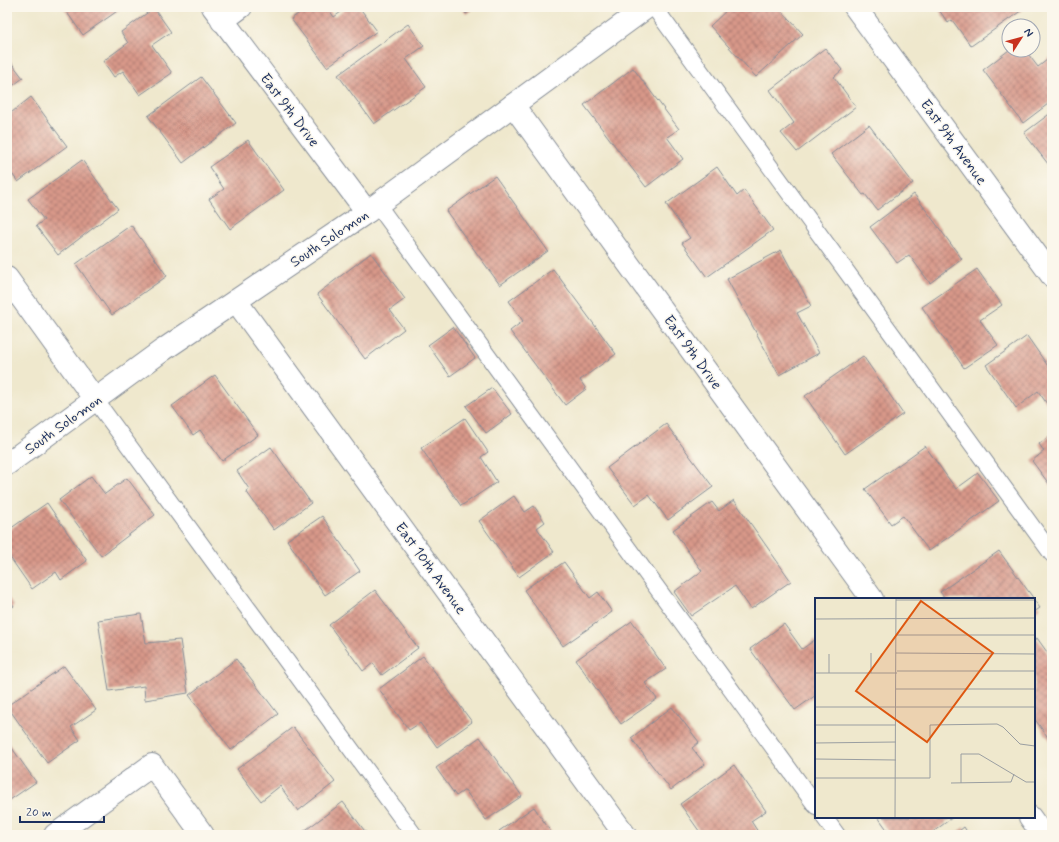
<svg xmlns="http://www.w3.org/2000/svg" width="1059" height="842" font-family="Mynerve,sans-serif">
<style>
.building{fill:url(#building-cross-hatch)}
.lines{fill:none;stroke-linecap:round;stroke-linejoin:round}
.service-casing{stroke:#858c96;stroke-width:18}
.minor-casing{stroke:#858c96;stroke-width:24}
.tertiary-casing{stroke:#858c96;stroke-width:24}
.service{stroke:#fff;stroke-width:16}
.minor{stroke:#fff;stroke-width:22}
.tertiary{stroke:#fff;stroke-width:22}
.labels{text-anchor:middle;stroke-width:3;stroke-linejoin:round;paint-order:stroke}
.street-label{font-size:15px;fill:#1b2f5e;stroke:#fbf7ec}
.inset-road{fill:none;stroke:#9a9ea1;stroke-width:1}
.view{fill:#de5710;fill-opacity:0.15;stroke:#de5710;stroke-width:2}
.inset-edge{fill:none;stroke:#1b2f5e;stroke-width:2}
</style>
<defs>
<pattern id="building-cross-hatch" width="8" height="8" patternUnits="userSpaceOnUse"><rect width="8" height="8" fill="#d89889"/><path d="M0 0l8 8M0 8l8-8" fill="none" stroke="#ae7c73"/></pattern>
</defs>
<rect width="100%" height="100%" fill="#fbf7ec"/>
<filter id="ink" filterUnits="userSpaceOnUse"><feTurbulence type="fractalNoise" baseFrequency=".025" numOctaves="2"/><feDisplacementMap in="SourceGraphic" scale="8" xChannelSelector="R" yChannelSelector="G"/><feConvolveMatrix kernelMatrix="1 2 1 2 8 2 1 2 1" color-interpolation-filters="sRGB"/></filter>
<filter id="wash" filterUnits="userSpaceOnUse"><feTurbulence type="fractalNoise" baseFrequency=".012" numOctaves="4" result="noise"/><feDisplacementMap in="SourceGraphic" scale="16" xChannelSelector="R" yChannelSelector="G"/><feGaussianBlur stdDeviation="0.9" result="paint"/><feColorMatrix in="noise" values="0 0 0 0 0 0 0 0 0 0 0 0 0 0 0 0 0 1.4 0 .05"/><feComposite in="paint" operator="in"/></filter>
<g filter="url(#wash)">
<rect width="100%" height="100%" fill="#efe8cd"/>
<g id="blocks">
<g class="building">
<path d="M63 7H123L83 35Z"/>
<path d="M308 7H327L334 17 348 7H359L377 31 327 67 291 19Z"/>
<path d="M461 7H475L466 14Z"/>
<path d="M730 7H778L803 34 756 77 710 26Z"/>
<path d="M937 7H1020L1022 10 971 46 952 20 948 23Z"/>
<path d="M154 8 171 32 152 45 172 73 140 95 123 71 114 77 103 61 128 43 121 32Z"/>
<path d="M408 24 424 46 406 59 426 87 374 124 338 75Z"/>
<path d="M825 48 842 70 834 77 856 107 797 152 781 133 794 123 770 90Z"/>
<path d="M1009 50H1025L1038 67 1052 56V101L1023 123 983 70Z"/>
<path d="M7 57 23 78 7 90Z"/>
<path d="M633 68 679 129 667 137 683 159 646 187 584 105Z"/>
<path d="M201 77 236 123 183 163 148 116Z"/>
<path d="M31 97 67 146 18 182 7 167V116Z"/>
<path d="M1052 112V169L1024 133Z"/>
<path d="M869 125 913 183 877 210 865 194 863 195 831 154Z"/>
<path d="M248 140 284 190 230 229 209 199 224 189 209 167Z"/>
<path d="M82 160 118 209 58 255 36 226 44 220 28 199Z"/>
<path d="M717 167 737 196 744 190 773 230 707 277 682 243 690 238 666 204Z"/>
<path d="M495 176 548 251 500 285 446 211Z"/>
<path d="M914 194 962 259 930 283 909 255 897 263 870 227Z"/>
<path d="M131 225 167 276 112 315 76 264Z"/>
<path d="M781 250 811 306 797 313 819 353 779 375 727 279Z"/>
<path d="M371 253 405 299 390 310 404 329 365 359 317 294Z"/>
<path d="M553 269 616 354 580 380 586 389 565 405 510 331 523 321 509 301Z"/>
<path d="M977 269 1002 305 980 320 998 345 964 368 922 307Z"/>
<path d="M453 327 475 358 450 376 428 345Z"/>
<path d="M1027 336 1052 372V411L1038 391 1016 408 986 365Z"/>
<path d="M863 356 903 414 845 454 805 396Z"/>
<path d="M215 375 258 435 222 461 200 430 193 435 172 406Z"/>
<path d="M492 388 512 414 486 433 466 406Z"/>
<path d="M7 391 11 397 7 400Z"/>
<path d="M465 418 488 452 481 457 497 482 461 506 421 448Z"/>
<path d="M666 424 713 487 668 520 649 495 635 505 607 468Z"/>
<path d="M1052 434V488L1032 461 1044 451 1039 444Z"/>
<path d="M925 446 956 489 978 473 999 501 929 551 903 516 891 524 865 489Z"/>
<path d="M271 447 311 503 274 530 246 491 249 489 237 471Z"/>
<path d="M91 476 105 494 127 478 155 515 101 556 59 500Z"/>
<path d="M514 496 525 512 534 506 545 522 537 528 554 552 519 577 479 521Z"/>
<path d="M734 500 791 581 751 609 735 586 691 616 674 592 702 571 673 530 712 502 719 511Z"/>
<path d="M47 503 87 561 61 580 56 572 32 589 7 553V531Z"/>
<path d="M322 516 360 571 325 595 287 540Z"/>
<path d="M999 551 1034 599H946L940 592Z"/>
<path d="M564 562 590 598 598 592 612 612 563 646 524 590Z"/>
<path d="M375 590 418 648 382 675 373 663 363 671 329 625Z"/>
<path d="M7 596 14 606 7 611Z"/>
<path d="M1034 600 1040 608 1034 612Z"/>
<path d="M141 614 146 643 180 640 188 693 145 700 144 686 109 691 98 620Z"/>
<path d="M632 621 666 669 645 683 657 699 621 724 576 660Z"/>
<path d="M784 624 802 649 816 639V695L795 710 750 649Z"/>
<path d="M1037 638 1052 659V743L1034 718V640Z"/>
<path d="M423 656 472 722 437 747 420 723 409 730 379 689Z"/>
<path d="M236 659 278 714 231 750 189 695Z"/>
<path d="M64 666 96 710 71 727 80 740 47 763 7 706Z"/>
<path d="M672 707 699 742 692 748 705 764 671 790 631 738Z"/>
<path d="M293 727 335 782 298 811 280 786 261 801 237 769Z"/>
<path d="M480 737 522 796 486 820 465 790 456 796 436 768Z"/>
<path d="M7 741 36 782 7 802Z"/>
<path d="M734 765 766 811 751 821 760 835H702L680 804Z"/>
<path d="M343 802 367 834 366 835H299Z"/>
<path d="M534 807 553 835H502L499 831Z"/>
<path d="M878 817H953L929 835H891Z"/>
<path d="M964 827 969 835H954Z"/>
</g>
</g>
</g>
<g filter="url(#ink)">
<use href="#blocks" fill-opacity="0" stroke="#858c96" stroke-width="1"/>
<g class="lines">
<g class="service-casing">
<g id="service">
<path d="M654 7 1052 554"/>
<path d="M377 204 816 806"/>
<path d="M96 401 414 835"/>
<path d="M824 817 837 835"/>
</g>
</g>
<g class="minor-casing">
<g id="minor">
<path d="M213 7 367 212"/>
<path d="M855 7 1052 276"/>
<path d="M222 21 241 7"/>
<path d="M513 105 872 599"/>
<path d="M7 278 96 401"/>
<path d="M236 301 625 835"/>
<path d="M1030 817 1043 835"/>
<path d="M55 835 152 765 203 835"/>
</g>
</g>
<g class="tertiary-casing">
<path id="tertiary" d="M7 464 163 350 367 212 647 7"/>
</g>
<use href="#service" class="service"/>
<use href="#minor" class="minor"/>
<use href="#tertiary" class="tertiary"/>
</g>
</g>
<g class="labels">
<g class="street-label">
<text transform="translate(290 110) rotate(53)" y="5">East 9th Drive</text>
<text transform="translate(954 142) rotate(54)" y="5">East 9th Avenue</text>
<text transform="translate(329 238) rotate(-34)" y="5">South Solomon</text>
<text transform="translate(693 352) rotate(54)" y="5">East 9th Drive</text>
<text transform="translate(63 424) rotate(-36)" y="5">South Solomon</text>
<text transform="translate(431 568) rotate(54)" y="5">East 10th Avenue</text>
</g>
</g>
<g transform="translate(815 598)">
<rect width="220" height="220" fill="#efe8cd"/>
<path class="inset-road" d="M81 2H220M0 21 220 20M81 37H220M56 55V75M81 55 220 56M14 56V75M82 73H220M0 75H82M81 91H220M0 109H220M0 127H81M0 145 81 144M0 161 81 162M0 180H115V127L182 126 188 129 205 146 220 148M136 185 196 184 199 176M146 185V156H164L211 184H220M80 220 81 0"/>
<path class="view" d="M106 3 178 55 112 144 41 93Z"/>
<rect width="220" height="220" class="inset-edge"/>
</g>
<rect width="1059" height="842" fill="none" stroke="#fbf7ec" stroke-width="24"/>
<g transform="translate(1021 38) rotate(54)"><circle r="19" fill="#fbf7ec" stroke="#a1a7b3"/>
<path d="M0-3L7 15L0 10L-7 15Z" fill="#c8321e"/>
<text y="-6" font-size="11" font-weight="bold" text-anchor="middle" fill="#1b2f5e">N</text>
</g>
<path d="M20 816v6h84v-6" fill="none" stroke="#1b2f5e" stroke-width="2"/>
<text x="26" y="816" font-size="12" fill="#1b2f5e" stroke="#fbf7ec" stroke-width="3" paint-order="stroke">20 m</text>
</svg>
